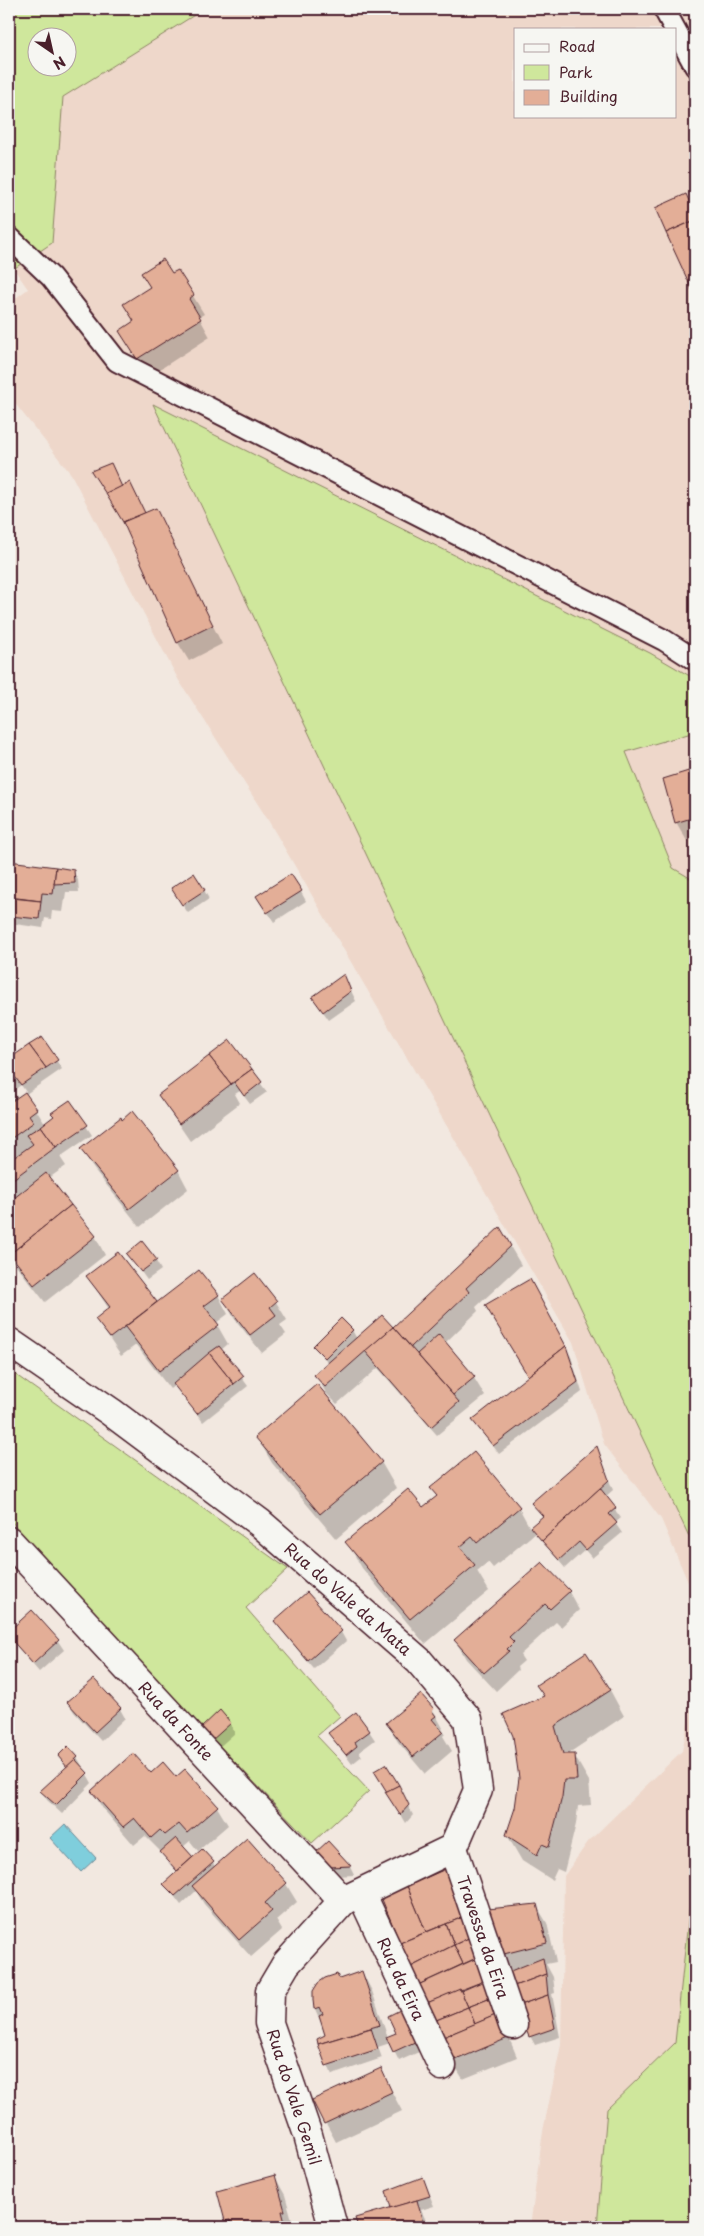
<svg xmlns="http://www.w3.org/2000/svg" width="704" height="2236" font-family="'Playpen Sans',sans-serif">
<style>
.built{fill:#eed7ca;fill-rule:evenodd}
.green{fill:#cfe79c;stroke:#8c8364;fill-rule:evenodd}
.water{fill:#7fcedc;stroke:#6a8895}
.shadow{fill:#0003;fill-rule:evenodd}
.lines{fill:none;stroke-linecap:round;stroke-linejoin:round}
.stream{stroke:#6a8895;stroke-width:10}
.building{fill:#e3ae97;stroke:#4a1f2b}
.service-casing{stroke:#4a1f2b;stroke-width:24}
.minor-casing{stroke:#4a1f2b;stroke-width:31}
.service{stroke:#f6f6f2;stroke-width:20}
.minor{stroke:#f6f6f2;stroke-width:28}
.labels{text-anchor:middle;stroke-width:4;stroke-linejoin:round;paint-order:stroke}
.street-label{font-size:16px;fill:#4a1f2b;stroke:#f6f6f2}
</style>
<rect width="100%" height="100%" fill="#f2e8e0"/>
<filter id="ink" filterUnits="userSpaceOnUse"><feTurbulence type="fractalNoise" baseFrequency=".02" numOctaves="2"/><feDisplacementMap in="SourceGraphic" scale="10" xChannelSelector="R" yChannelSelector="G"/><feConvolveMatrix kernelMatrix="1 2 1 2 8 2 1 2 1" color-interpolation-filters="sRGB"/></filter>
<g filter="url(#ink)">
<g class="built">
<path d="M9 9H695V1621L693 1594 661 1519 604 1444 573 1342 268 820 178 679 71 474 9 396V303L28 289 9 262ZM515 29H675V116H515ZM38 38H68V68H38Z"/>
<path d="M695 1689V2227H530L543 2131 561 2045 564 1876 588 1842 682 1751Z"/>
</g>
<g class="green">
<path d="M9 9H204L63 97 52 243 9 272ZM38 38H68V68H38Z"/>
<path d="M153 404 650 653 695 679V732L626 752 673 868 695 881V1549Z"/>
<path d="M9 1370 288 1569 246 1608 340 1716 317 1736 369 1791 312 1843 156 1679 9 1519Z"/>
<path d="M695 1856V2227H597L607 2109 675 2043Z"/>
</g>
<path class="water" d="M65 1824 96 1858 81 1872 50 1838Z"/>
<g class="shadow">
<path d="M691 205 695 215V293L657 209Z"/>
<path d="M172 275 193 296 204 314 199 317 210 337 148 377 132 349 135 322Z"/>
<path d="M122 488 145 514 155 509 222 644 189 661 178 643 126 524Z"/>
<path d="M695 770V838L687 841 676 822 664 779Z"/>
<path d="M9 863 73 871 78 880 79 892H66L63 912 52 911 51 919 45 918 43 928 15 924 10 958H9Z"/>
<path d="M204 890 209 899 188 913 178 898Z"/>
<path d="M301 892 306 901 274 922 263 905Z"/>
<path d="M344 976 356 1001 329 1020 319 1006Z"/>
<path d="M41 1038 62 1069 26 1094 45 1124 70 1102 92 1135 60 1157 66 1166 49 1178 95 1236 105 1255 45 1302 9 1256V1061ZM21 1085 26 1092 18 1098 13 1091Z"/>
<path d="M230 1042 267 1092 250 1104 240 1091 235 1094 240 1103 190 1141 159 1096Z"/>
<path d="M82 1150 178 1170 188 1189 140 1227 93 1168Z"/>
<path d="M500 1229 521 1265 476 1307 478 1311 445 1343 474 1378 485 1396 437 1435 378 1368 337 1404 326 1393 316 1375 329 1364 315 1346 352 1330 357 1339 393 1328Z"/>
<path d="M118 1254 157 1304 218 1295 228 1314 216 1323 228 1344 221 1350 248 1386 203 1422 175 1385 170 1389 136 1345 121 1356 96 1319 109 1309 88 1277Z"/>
<path d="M128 1254 156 1261 161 1270 147 1280Z"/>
<path d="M255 1275 276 1302 287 1320 280 1325 286 1334 262 1353 234 1318 224 1300Z"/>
<path d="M535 1290 571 1357 582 1392 499 1454 474 1420 529 1376Z"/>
<path d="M257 1437 381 1462 396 1488 336 1539 272 1463Z"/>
<path d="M596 1448 613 1490 605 1497 621 1518 615 1523 622 1533 592 1558 585 1550 565 1568 535 1533 493 1568 488 1562 477 1571 489 1591 425 1644 362 1568 347 1542 423 1509 437 1497 432 1488 474 1453 519 1508 530 1528 543 1517 533 1503Z"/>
<path d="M569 1592 579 1610 561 1627 556 1622 520 1655 524 1661 517 1667 518 1670 496 1691 466 1659 455 1640Z"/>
<path d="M307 1593 341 1632 346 1641 314 1669 281 1630 275 1621Z"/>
<path d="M32 1612 58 1641 64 1650 39 1672 9 1637V1632Z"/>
<path d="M93 1680 120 1709 125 1718 101 1741 74 1712 69 1703Z"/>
<path d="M610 1690 624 1716 569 1753 570 1755H574L589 1781 591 1805 578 1806 576 1824 564 1872 557 1869 552 1880 522 1861 507 1835 517 1808 520 1778 514 1736Z"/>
<path d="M433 1710 443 1728 442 1729 445 1734 443 1736 452 1751 425 1774 398 1742 387 1723Z"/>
<path d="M230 1724 235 1733 217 1749 207 1738Z"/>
<path d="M369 1731 375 1740 359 1752 362 1756 352 1764 330 1734Z"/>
<path d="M59 1756 77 1757 92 1783 62 1814 47 1800 42 1791 67 1768Z"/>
<path d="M386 1765 413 1815 406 1823 376 1772Z"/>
<path d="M151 1775 175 1779 217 1807 228 1825 198 1851 190 1841 183 1847 193 1859 213 1863 215 1867 286 1884 297 1902 276 1920 282 1930 251 1957 204 1904 196 1891 181 1905 165 1884 178 1873 163 1854 145 1836 134 1845 103 1809 92 1791Z"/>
<path d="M328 1843 350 1867 354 1875 336 1876 323 1862Z"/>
<path d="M448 1869 484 1978 517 2057 463 2079 452 2061 382 1898Z"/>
<path d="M536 1905 547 1923 556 1962 546 1964 553 1977 555 1993 552 1994 560 2037 535 2045 530 2036 511 1972 501 1954Z"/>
<path d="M362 1972 372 1991 388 2038 398 2033 402 2011 421 2051 399 2061 390 2043 378 2047 382 2058 332 2075 318 2039 327 2036 315 2009 314 1991Z"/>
<path d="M380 2070 402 2111 336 2142 314 2101Z"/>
<path d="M275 2177 285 2195 294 2227H230L226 2220Z"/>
<path d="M423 2179 434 2206 421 2210 429 2227H359L357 2218 392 2209Z"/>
</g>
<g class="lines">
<path class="stream" d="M690 9 695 16"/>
</g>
<g class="building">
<path d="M686 194 695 214V220L666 233 655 208Z"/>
<path d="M693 221 695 227V296L666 233Z"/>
<path d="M163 259 172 273 178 270 194 295 189 299 201 319 137 359 119 331 134 321 123 304 150 287 141 273Z"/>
<path d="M111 463 122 487 106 494 91 471Z"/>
<path d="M130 482 145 513 123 522 106 494Z"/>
<path d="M156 508 213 625 177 643 123 522Z"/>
<path d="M695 769V817L675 823 663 779Z"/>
<path d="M9 861 56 867 53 894 42 893 41 901 9 897Z"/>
<path d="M56 867 74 870 75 883 54 884Z"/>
<path d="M194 873 205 890 182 905 171 888Z"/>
<path d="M291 874 302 891 267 913 256 896Z"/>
<path d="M9 897 12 898 10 916 9 915Z"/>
<path d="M12 898 41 901 39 919 10 916Z"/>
<path d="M344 974 351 991 323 1012 312 997Z"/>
<path d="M42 1037 58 1060 46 1068 29 1045Z"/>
<path d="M230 1040 252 1069 231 1084 209 1056Z"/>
<path d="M29 1045 46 1068 21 1085 15 1077 9 1081V1059Z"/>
<path d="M209 1056 231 1084 179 1124 158 1095Z"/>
<path d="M252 1069 262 1082 244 1096 234 1082Z"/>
<path d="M25 1092 37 1109 29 1115 34 1122 9 1140V1103Z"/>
<path d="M70 1100 88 1125 56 1147 41 1126 54 1116 51 1113Z"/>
<path d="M132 1111 179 1170 129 1209 80 1149 121 1117 122 1120Z"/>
<path d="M41 1126 56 1147 9 1182V1161L33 1144 26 1135Z"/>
<path d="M46 1173 71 1205 10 1254 9 1202Z"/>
<path d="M71 1205 96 1236 34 1285 10 1254Z"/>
<path d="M500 1227 511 1246 466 1288 469 1292 411 1347 393 1327Z"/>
<path d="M142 1241 157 1260 141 1272 126 1254Z"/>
<path d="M118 1252 157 1302 110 1338 95 1319 110 1307 86 1276Z"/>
<path d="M199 1270 219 1295 204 1306 219 1325 159 1371 125 1327Z"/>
<path d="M255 1273 277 1301 270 1307 276 1315 250 1335 222 1299Z"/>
<path d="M530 1279 566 1346 528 1376 485 1305Z"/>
<path d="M382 1315 393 1327 325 1387 314 1375Z"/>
<path d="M341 1318 353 1330 325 1358 313 1346Z"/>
<path d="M393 1327 459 1402 431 1427 365 1351Z"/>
<path d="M439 1334 475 1377 453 1395 417 1354Z"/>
<path d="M219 1346 244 1376 234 1384 209 1353Z"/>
<path d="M566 1346 578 1382 493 1446 472 1420Z"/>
<path d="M209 1353 234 1384 197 1414 173 1384Z"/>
<path d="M317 1384 382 1462 320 1514 255 1437Z"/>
<path d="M597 1446 609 1480 542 1541 530 1527 543 1516 531 1503Z"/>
<path d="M474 1452 520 1507 477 1543 472 1537 460 1547 475 1565 410 1619 345 1542 408 1489 423 1507 437 1496 430 1488Z"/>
<path d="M600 1488 616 1508 609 1514 617 1523 586 1550 579 1542 559 1560 542 1541Z"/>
<path d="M542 1562 570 1591 550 1609 545 1604 509 1637 514 1642 507 1649 509 1651 484 1673 454 1640Z"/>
<path d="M307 1592 342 1631 308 1661 274 1621Z"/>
<path d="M32 1610 59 1640 33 1664 9 1637V1631Z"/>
<path d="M586 1652 611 1690 555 1726 563 1754H575L577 1780H564L562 1797 549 1847 542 1844 537 1855 506 1835 515 1808 519 1778 513 1736 503 1714 544 1696 536 1685Z"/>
<path d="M94 1679 121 1708 95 1732 67 1702Z"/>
<path d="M421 1694 434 1709 432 1711 436 1716 432 1719 443 1732 413 1757 386 1723Z"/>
<path d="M220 1710 231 1723 211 1741 200 1729Z"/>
<path d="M356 1712 370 1731 355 1742 357 1746 346 1755 328 1733Z"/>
<path d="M68 1746 78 1757 67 1767 58 1756Z"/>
<path d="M133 1753 151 1773 163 1762 176 1777 185 1769 218 1806 187 1833 179 1824 165 1835 160 1830 151 1838 134 1818 123 1827 91 1791Z"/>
<path d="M75 1759 88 1773 56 1805 40 1791Z"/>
<path d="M386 1764 399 1785 387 1792 374 1771Z"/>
<path d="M399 1785 409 1805 400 1815 385 1792Z"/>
<path d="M176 1838 193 1857 177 1871 160 1852Z"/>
<path d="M247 1838 287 1883 265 1903 272 1911 239 1940 192 1886Z"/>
<path d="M328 1841 351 1866 330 1867 316 1852Z"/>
<path d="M202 1849 214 1862 175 1896 163 1884Z"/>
<path d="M448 1868 468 1915 426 1932 407 1886Z"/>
<path d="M407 1886 426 1932 400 1943 381 1897Z"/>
<path d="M537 1904 547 1943 500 1955 488 1909Z"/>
<path d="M468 1915 473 1936 454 1945 446 1924Z"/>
<path d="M446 1924 454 1945 411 1967 400 1943Z"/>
<path d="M473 1936 481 1956 463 1964 454 1945Z"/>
<path d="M454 1945 463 1964 418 1985 411 1967Z"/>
<path d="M543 1958 546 1974 509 1988 503 1974Z"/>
<path d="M475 1959 484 1981 427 2003 418 1985Z"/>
<path d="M362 1971 380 2025 318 2044 317 2039 325 2035 319 2016 323 2014 320 2007 314 2009 313 2000V1991L318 1983 325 1978 337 1974 339 1979Z"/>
<path d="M546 1974 548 1995 517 2006 509 1988Z"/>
<path d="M484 1981 491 1998 468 2007 461 1991Z"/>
<path d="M460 1989 468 2007 434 2021 427 2003Z"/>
<path d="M548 1995 555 2028 529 2037 517 2006Z"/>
<path d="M491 1998 498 2014 475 2024 468 2007Z"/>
<path d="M468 2007 475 2024 441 2038 434 2021Z"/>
<path d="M402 2009 417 2041 393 2052 386 2037 396 2033 388 2016Z"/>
<path d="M498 2014 508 2038 451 2062 441 2038Z"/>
<path d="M371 2028 378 2049 326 2066 318 2044Z"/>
<path d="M381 2068 392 2092 324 2124 312 2100Z"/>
<path d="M275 2175 285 2211H282L286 2227H232L230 2220 225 2221 217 2191Z"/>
<path d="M423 2177 430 2196 391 2208 386 2191Z"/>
<path d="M417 2200 424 2227H358L355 2218Z"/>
</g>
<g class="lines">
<g class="service-casing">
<g id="service">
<path d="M664 9 695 66"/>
<path d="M9 237 51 277 117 361 664 640 695 660"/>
</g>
</g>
<g class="minor-casing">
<g id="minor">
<path d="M9 1342 111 1412 260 1523 419 1661 468 1719 478 1790 453 1848 343 1901 286 1964 270 1991 269 2023 308 2135 333 2227"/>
<path d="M9 1541 343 1901"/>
<path d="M453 1848 513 2025"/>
<path d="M361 1893 442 2066"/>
</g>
</g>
<use href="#service" class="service"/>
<use href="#minor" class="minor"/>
</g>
</g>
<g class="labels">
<g class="street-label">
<text transform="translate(348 1599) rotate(41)" y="6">Rua do Vale da Mata</text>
<text transform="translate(176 1721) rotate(47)" y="6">Rua da Fonte</text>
<text transform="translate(483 1937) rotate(71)" y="6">Travessa da Eira</text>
<text transform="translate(401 1979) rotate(65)" y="6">Rua da Eira</text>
<text transform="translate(294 2097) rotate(72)" y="6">Rua do Vale Gemil</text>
</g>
</g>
<rect width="704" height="2236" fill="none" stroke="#f6f6f2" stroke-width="30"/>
<rect x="15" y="15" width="674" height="2206" fill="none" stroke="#4a1f2b" stroke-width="2" filter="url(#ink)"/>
<rect x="514" y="28" width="162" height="90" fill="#f6f6f2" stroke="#b1a0a2"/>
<rect x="524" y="44" width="25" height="8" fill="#f6f6f2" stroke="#b1a0a2"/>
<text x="559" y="52" font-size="15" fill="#4a1f2b">Road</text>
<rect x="524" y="65" width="25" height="15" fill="#cfe79c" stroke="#b1a0a2"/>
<text x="559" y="78" font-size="15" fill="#4a1f2b">Park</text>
<rect x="524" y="90" width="25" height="15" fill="#e3ae97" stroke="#b1a0a2"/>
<text x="559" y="102" font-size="15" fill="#4a1f2b">Building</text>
<g transform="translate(52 52) rotate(146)"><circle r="24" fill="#f6f6f2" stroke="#b1a0a2"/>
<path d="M0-4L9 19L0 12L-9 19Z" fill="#4a1f2b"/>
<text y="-8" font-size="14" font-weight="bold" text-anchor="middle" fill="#4a1f2b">N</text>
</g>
</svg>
